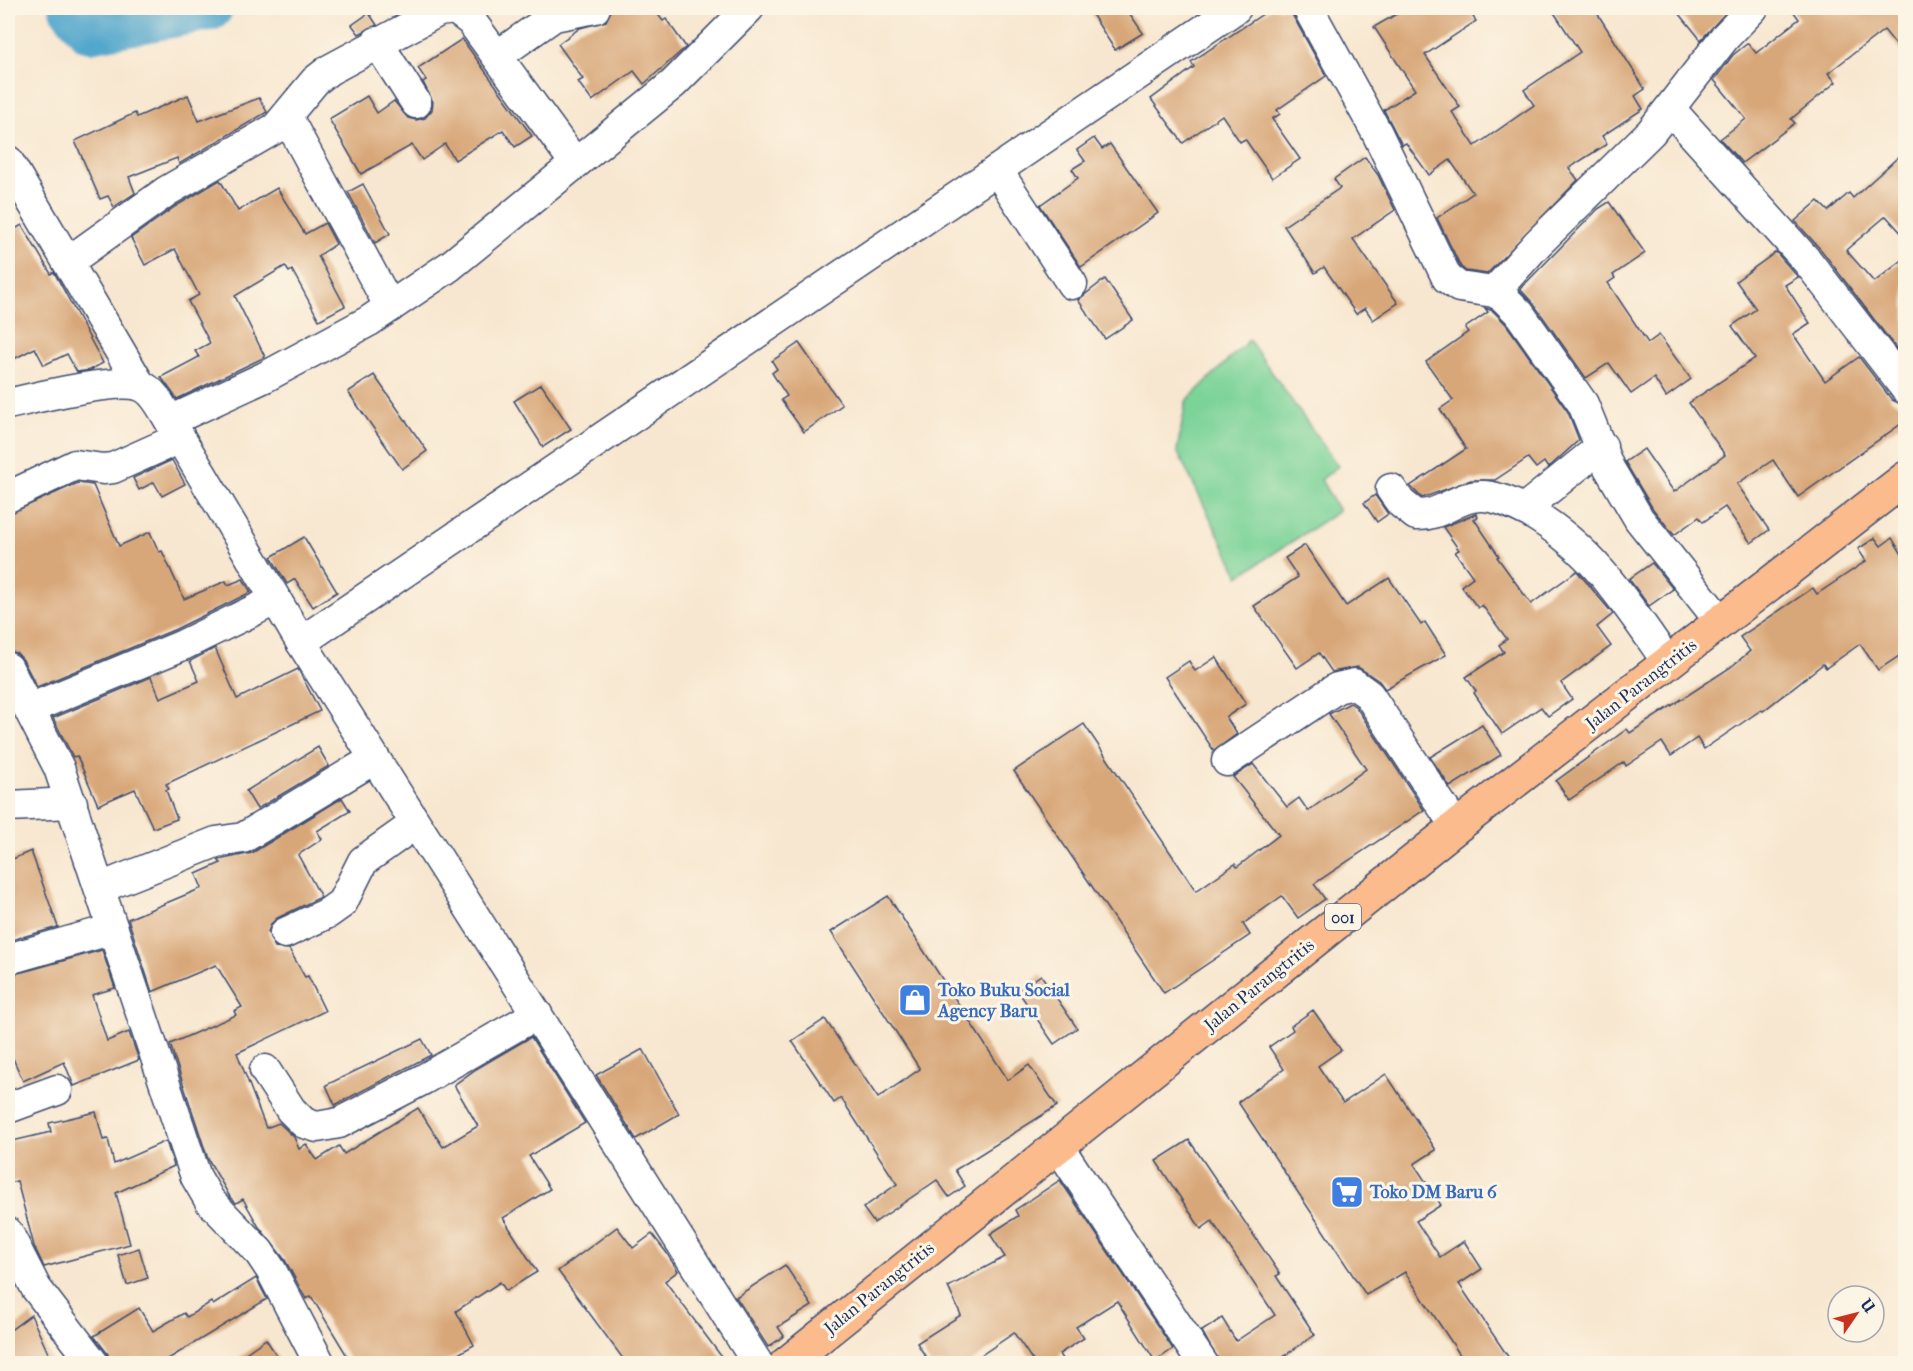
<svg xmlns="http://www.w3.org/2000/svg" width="1913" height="1371" font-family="'IM FELL French Canon',serif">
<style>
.green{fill:#7cd398;stroke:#4c817b;stroke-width:1.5}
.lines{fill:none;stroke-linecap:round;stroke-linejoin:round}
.river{stroke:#50a5cc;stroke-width:46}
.building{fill:#d8a779}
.minor-casing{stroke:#3c4b6f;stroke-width:33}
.primary-casing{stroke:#3c4b6f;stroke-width:36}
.minor{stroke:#fff;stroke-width:30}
.primary{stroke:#fbbb8d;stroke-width:33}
.labels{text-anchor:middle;stroke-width:6;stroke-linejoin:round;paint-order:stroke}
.shield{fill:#fcf5e5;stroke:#5e6a86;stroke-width:1.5}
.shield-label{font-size:16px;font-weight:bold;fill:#1b2f5e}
.street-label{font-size:18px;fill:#1b2f5e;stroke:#fcf5e5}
.shop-label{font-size:18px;font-weight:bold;fill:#366cbe;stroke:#fcf5e5;text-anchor:start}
</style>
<rect width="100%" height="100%" fill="#fcf5e5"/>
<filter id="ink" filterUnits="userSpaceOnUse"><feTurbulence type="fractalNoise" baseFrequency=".0167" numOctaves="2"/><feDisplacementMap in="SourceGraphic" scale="12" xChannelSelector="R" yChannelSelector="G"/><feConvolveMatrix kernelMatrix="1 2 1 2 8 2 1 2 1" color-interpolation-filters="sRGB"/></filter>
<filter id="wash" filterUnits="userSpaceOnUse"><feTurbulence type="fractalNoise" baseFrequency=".008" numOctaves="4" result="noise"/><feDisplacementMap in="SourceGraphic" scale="24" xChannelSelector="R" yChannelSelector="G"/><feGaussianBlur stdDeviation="1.35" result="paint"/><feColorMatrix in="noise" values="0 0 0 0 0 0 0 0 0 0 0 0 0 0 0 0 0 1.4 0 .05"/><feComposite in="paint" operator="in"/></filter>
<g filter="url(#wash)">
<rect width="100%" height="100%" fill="#f8e7d0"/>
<path class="green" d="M1249 340 1338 466 1321 480 1339 511 1239 576 1177 451 1186 401Z"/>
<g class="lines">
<path class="river" d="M72 8 90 30 210 8"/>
</g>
<g id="blocks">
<g class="building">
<path d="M612 8H653L663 21 666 19 686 47 644 84 634 71 592 101 578 82 583 79 558 44 580 28 606 21Z"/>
<path d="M1088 8H1126L1143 33 1115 50Z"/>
<path d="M1272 8H1291L1293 16 1326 76 1277 110 1280 114 1272 119 1300 159 1272 178 1245 139 1240 142 1222 115 1183 143 1151 99 1194 67 1191 62Z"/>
<path d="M1407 8H1467L1476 21 1425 55 1460 107 1452 112 1475 146 1534 105 1524 90 1580 52 1551 8H1594L1645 89 1635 96 1643 109 1602 136 1607 144 1569 168 1578 180 1487 274 1466 271 1461 267 1437 218 1473 193 1450 160 1429 175 1406 143 1402 145 1384 110 1415 90 1374 27Z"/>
<path d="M1675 8H1730L1701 40Z"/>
<path d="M1791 8H1905V56L1884 30 1828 73 1836 82 1791 119 1795 123 1742 163 1720 139 1746 119 1714 80 1733 55 1748 43 1756 53 1799 19Z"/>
<path d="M369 13 377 25 359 34 352 25Z"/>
<path d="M462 39 532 136 515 147 503 130 455 160 445 144 422 160 412 145 361 174 329 119 367 96 377 113 394 101 408 118 416 120 425 118 432 110 433 102 423 82 426 80 418 68Z"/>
<path d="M188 95 199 121 259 98 267 112 179 164 177 158 129 177 135 193 114 207 108 196 100 199 75 141 135 113 137 117Z"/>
<path d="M1094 138 1102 149 1110 144 1158 213 1081 267 1040 205 1078 178 1072 169 1085 161 1077 150Z"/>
<path d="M1905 151V237L1886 216 1846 250 1874 282 1905 258V360L1822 251 1795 221 1818 201 1828 211 1849 193 1853 198Z"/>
<path d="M1365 157 1378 175 1395 210 1353 239 1398 303 1373 320 1365 308 1356 314 1324 267 1315 273 1284 226 1340 188 1334 179Z"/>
<path d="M220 180 238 211 277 188 305 234 325 223 336 244 318 256 345 306 319 320 292 270 289 272 285 266 235 296 265 357 177 399 161 377 199 357 195 351 210 343 188 301 199 295 175 249 145 265 131 238 176 206Z"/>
<path d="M363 184 390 234 375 243 348 192Z"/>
<path d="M1609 202 1645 253 1613 275 1615 278 1608 283 1648 343 1659 335 1691 379 1666 397 1654 378 1631 394 1609 363 1586 378 1533 303 1520 289 1598 209Z"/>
<path d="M22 225 51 274 54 272 103 363 90 370 77 372 67 354 44 365 35 348 8 362V233Z"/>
<path d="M1776 252 1798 277 1785 285 1810 323 1793 334 1825 381 1859 357 1892 400 1905 406V421L1798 497 1773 460 1737 484 1769 530 1751 543 1725 507 1703 522 1699 517 1674 535 1653 509 1625 462 1644 449 1674 492 1725 455 1689 403 1755 358 1732 326 1756 309 1736 281Z"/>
<path d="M1105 279 1133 320 1105 339 1078 300Z"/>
<path d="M1485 308 1493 311 1506 324 1568 412 1579 440 1548 468 1544 462 1536 468 1528 458 1495 480H1471L1422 498 1410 486 1466 449 1440 409 1453 400 1426 362 1468 332 1465 328 1488 312Z"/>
<path d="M799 343 842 405 804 432 781 400 787 396 772 373 777 369 772 361Z"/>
<path d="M374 375 427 451 402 469 348 392Z"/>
<path d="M541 384 571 429 543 447 514 401Z"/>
<path d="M172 460 185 484 162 496 154 482 139 490 133 478Z"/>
<path d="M78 483 93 485 119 546 150 532 159 552 162 551 184 599 226 581 228 585 243 579 251 592 176 629 37 687 23 660 17 653 8 651V514Z"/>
<path d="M1375 495 1388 514 1377 522 1364 503Z"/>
<path d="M1476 514 1478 517 1474 519 1499 556 1497 557 1531 604 1577 571 1613 614 1597 627 1611 646 1561 683 1572 699 1548 716 1541 707 1502 734 1474 693 1476 691 1466 677 1504 652 1499 645 1507 639 1482 605 1478 608 1461 586 1473 577 1455 552 1459 550 1443 527Z"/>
<path d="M304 537 337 592 313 607 295 579 287 584 271 557Z"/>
<path d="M1875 538 1881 546 1892 538 1905 559V652L1878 670 1860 644 1826 668 1823 664 1763 711 1761 710 1704 749 1697 738 1671 756 1662 742 1626 766 1624 762 1569 800 1556 781 1627 729 1630 733 1731 667 1750 651 1740 637 1813 588 1817 594 1866 561 1858 549Z"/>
<path d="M1305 545 1346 606 1389 578 1421 625 1425 622 1446 655 1385 689 1379 681 1358 667 1332 672 1319 653 1297 668 1254 606 1298 577 1285 558Z"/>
<path d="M1652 563 1673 589 1649 606 1629 579Z"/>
<path d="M215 648 237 699 298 669 320 711 166 784 169 789 166 790 177 819 153 828 135 789 98 805 77 756 73 757 53 718 151 677 160 698 199 681 190 661Z"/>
<path d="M1216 657 1246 704 1226 717 1237 734 1214 751 1165 677 1189 661 1195 671Z"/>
<path d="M1350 703 1356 707 1424 810 1314 884 1325 899 1298 918 1282 896 1243 924 1250 935 1164 993 1014 771 1084 724 1196 891 1235 864 1237 867 1279 835 1233 777 1253 764 1287 807 1299 798 1308 811 1366 769 1329 714Z"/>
<path d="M1482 725 1501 755 1450 787 1430 757Z"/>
<path d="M318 747 329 766 257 809 246 791Z"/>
<path d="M342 798 350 811 317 831 322 839 298 855 321 897 277 918 271 924 268 932 275 947 289 949 305 977 308 976 325 1011 237 1053 266 1128 279 1123 294 1137 299 1149 306 1144 317 1160 339 1146 344 1154 418 1108 443 1147 478 1126 454 1085 476 1069 531 1037 585 1123 529 1156 550 1189 503 1218 537 1272 506 1291 500 1282 456 1311 474 1345 441 1364H352L311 1296 306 1299 285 1260 259 1227 243 1199 236 1203 230 1197 208 1159 170 1044 236 1015 234 1011 242 1007 216 965 152 992 128 919 202 888 196 874 221 863 218 860 252 853Z"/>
<path d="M31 851 58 927 8 941V861Z"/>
<path d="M888 896 1008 1080 1029 1065 1057 1106 955 1170 965 1186 949 1197 937 1180 874 1223 863 1208 897 1184 841 1098 834 1103 792 1041 825 1019 878 1098 920 1069 831 932Z"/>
<path d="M102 950 115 988 92 995 107 1041 129 1032 139 1060 74 1086 64 1062 23 1081 8 1047V976Z"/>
<path d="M1041 975 1077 1028 1054 1044 1018 991Z"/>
<path d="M1313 1010 1341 1050 1318 1066 1343 1103 1386 1074 1436 1150 1414 1164 1441 1205 1416 1221 1440 1257 1464 1241 1482 1269 1459 1284 1513 1364H1466L1405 1272 1366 1295 1238 1102 1284 1069 1269 1047 1293 1030 1291 1026Z"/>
<path d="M422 1039 431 1055 335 1105 326 1085Z"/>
<path d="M643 1049 679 1114 636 1139 596 1075Z"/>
<path d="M96 1112 103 1140 108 1139 114 1164 166 1141 174 1166 116 1193 130 1244 44 1267 34 1246 17 1181 8 1183V1142L51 1132 49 1123Z"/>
<path d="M1189 1140 1280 1274 1276 1276 1315 1335 1272 1364H1220L1202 1331 1222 1318 1236 1341 1275 1315 1212 1221 1201 1229 1156 1161Z"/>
<path d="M1060 1180 1173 1349 1155 1361 1117 1301 1076 1327 1084 1338 1059 1354 1065 1364H1035L1014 1333 968 1364H930L917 1343 961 1315 948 1287 1005 1257 990 1234 1018 1216 1015 1210Z"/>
<path d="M617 1227 633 1248 652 1234 666 1252 678 1271 665 1281 727 1364H627L558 1271Z"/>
<path d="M139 1248 148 1278 127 1285 118 1255Z"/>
<path d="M785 1265 812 1306 778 1327 784 1336 768 1347 736 1297Z"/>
<path d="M256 1278 267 1299 160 1364H111L108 1354 94 1336 139 1308 153 1331 184 1313 187 1317 211 1302 213 1305Z"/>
<path d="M31 1315 53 1364H8V1332Z"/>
<path d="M266 1339 282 1364H230Z"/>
</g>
</g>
</g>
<g filter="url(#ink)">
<use href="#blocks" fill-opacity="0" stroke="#3c4b6f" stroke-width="1.5"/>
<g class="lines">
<g class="minor-casing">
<g id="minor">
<path d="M1308 8 1377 133 1447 278 1459 287 1494 292 1503 297 1519 313 1583 404 1609 468 1639 519 1720 621"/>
<path d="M377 42 416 103"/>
<path d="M497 56 554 16 595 8"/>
<path d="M1671 110 1808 262 1906 389"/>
<path d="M287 117 390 307"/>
<path d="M8 161 140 385"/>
<path d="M997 170 1072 284"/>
<path d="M68 262 167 191 276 128 315 81 329 70 439 11 455 9 471 21 575 163"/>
<path d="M1494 292 1537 244 1651 132 1725 37 1753 8"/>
<path d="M8 404C34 398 118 377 141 386 155 391 162 409 170 421L301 642"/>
<path d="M170 421 265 377 369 321 450 266 673 84 749 8"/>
<path d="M1391 489 1401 503 1416 515C1442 517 1458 494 1484 496 1500 497 1517 506 1531 513 1594 550 1627 604 1668 663"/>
<path d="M8 497 75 465 103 469 113 468 180 438"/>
<path d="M1524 509 1602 446"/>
<path d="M8 668 59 768 196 1177 210 1201 259 1252 271 1270 320 1364"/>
<path d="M29 709 183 645 275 600"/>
<path d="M1227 761 1337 688 1354 684 1369 695 1456 827"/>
<path d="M8 806 72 803"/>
<path d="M100 888 216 842 243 838 374 759"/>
<path d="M285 933 328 913 342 903 363 861 415 824"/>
<path d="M8 959 113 929"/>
<path d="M265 1070 291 1110 304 1123 317 1127 339 1123 424 1079 537 1014"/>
<path d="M8 1108 57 1090"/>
<path d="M1058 1146 1203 1364"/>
<path d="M8 1233 36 1288 94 1364"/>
<path d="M758 1364 301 642 1236 8"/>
</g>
</g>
<g class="primary-casing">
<path id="primary" d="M786 1364 1456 827 1906 478"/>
</g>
<use href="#minor" class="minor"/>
<use href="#primary" class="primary"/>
</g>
</g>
<defs>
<g id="shop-square" transform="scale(1.725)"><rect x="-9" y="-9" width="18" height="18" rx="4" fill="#3f7fe0" stroke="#fcf5e5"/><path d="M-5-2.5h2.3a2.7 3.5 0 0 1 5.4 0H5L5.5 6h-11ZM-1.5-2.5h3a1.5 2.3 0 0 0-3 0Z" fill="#fff"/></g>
<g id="supermarket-square" transform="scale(1.725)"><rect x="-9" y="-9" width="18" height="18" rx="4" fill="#3f7fe0" stroke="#fcf5e5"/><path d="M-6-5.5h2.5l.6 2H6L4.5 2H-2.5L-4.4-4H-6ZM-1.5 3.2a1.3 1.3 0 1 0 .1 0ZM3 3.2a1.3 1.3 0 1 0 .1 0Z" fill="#fff"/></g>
</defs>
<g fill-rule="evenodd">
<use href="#shop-square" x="915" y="1000"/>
<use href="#supermarket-square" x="1347" y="1192"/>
</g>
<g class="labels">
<rect class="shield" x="1325" y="904" width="36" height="26" rx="4.5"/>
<g class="shield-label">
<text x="1343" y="923">001</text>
</g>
<g class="street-label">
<text transform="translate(1641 684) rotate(-38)" y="6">Jalan Parangtritis</text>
<text transform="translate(1259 985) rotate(-39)" y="6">Jalan Parangtritis</text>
<text transform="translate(879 1288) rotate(-39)" y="6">Jalan Parangtritis</text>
</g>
<g class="shop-label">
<text x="938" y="996">Toko Buku Social<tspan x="938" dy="21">Agency Baru</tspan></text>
<text x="1370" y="1198">Toko DM Baru 6</text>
</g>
</g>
<rect width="1913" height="1371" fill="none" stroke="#fcf5e5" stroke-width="30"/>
<g transform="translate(1856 1314) rotate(55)"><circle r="28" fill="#fcf5e5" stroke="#a2a6af" stroke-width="1.5"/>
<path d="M0-4.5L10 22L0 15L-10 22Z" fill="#c8321e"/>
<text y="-9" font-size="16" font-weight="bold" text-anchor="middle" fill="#1b2f5e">U</text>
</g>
</svg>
